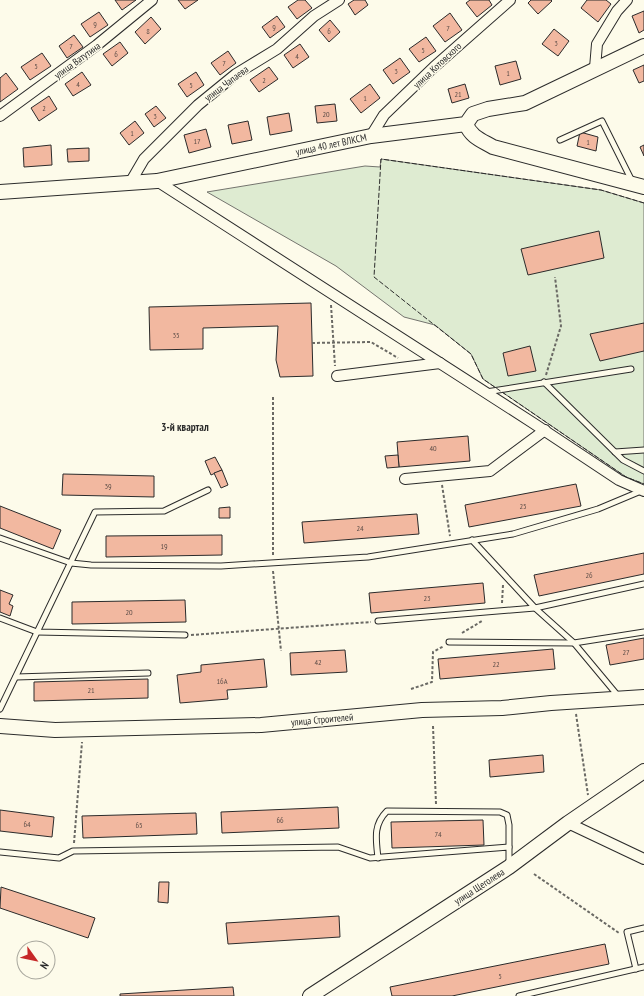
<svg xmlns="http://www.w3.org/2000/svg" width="644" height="996" font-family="'PT Sans Narrow',sans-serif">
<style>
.green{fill:#deebd1;stroke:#74746e}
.building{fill:#f2b8a0;stroke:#2b2b2b}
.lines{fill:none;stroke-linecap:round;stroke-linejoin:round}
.lane-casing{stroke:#2b2b2b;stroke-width:7}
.street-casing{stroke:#2b2b2b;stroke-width:12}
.secondary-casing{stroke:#2b2b2b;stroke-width:16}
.path{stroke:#6a6964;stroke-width:2;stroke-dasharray:3 2;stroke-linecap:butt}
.lane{stroke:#fdfbea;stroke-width:5}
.street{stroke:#fdfbea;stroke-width:10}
.secondary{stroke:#fdfbea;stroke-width:14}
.fence{stroke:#2b2b2b;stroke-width:1;stroke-dasharray:5 2;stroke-linecap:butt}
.labels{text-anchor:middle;stroke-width:3;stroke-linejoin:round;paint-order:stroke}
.number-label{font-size:8px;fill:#5d4e48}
.street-label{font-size:10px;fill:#2b2b2b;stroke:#fdfbea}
.neighbourhood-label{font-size:11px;font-weight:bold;fill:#2b2b2b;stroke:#fdfbea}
</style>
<rect width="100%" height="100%" fill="#fdfbea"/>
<path class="green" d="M381 159 601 190 644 203V484L626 477 483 379 471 354 435 325 404 317 336 266 207 192 365 166 380 167Z"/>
<g class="building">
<path d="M115 0H136L122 10Z"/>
<path d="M178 0H198L185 9Z"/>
<path d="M298 0H305L312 8 297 19 288 7Z"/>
<path d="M354 0H365L368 5 355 15 348 4Z"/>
<path d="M470 0H489L492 5 477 17 466 3Z"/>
<path d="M531 0H551L552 1 538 14 528 3Z"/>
<path d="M587 0H606L611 4 598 22 581 8Z"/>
<path d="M644 11V30L639 33 632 16Z"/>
<path d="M99 12 108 25 90 37 81 24Z"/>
<path d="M450 13 462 30 445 42 433 26Z"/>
<path d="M277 16 285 27 270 38 262 27Z"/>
<path d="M151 17 161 29 145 44 135 32Z"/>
<path d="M330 20 340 32 329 42 319 30Z"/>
<path d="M554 29 569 41 558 56 542 44Z"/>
<path d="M74 35 83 47 67 58 59 46Z"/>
<path d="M426 37 436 51 419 62 409 49Z"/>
<path d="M120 42 128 53 112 66 103 54Z"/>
<path d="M300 44 309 57 293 68 284 55Z"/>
<path d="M228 51 236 63 220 75 211 63Z"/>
<path d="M42 53 51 66 30 80 21 67Z"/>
<path d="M400 58 410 72 393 84 383 70Z"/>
<path d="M516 61 521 79 500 85 495 66Z"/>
<path d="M644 65V81L639 83 633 70Z"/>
<path d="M269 67 278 79 259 92 250 80Z"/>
<path d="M82 72 91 85 73 96 65 84Z"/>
<path d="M196 72 204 85 187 97 178 84Z"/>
<path d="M6 73 18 89 0 102V78Z"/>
<path d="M370 84 380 98 361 113 350 99Z"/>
<path d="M465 84 469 98 452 103 448 89Z"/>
<path d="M49 96 57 109 39 121 31 108Z"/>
<path d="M335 104 337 121 317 123 315 106Z"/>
<path d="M156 106 166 118 154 127 145 114Z"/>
<path d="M289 113 292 131 270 135 267 117Z"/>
<path d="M135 121 144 133 129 145 120 133Z"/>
<path d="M248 121 252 140 232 144 228 125Z"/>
<path d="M206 129 211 147 189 153 184 135Z"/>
<path d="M580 132 598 137 596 151 577 146Z"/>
<path d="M51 145 52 165 24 167 23 148Z"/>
<path d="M644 145V156L640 147Z"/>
<path d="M89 148V161L68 162 67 149Z"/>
<path d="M599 231 604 258 528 275 521 249Z"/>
<path d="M311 303 313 376 280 377 276 360 278 326 203 328V349L150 350 149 307Z"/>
<path d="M644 323V351L600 361 590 334Z"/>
<path d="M530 346 536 371 508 376 503 353Z"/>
<path d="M468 436 470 461 399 467 397 442Z"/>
<path d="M398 455 399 467 387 468 385 456Z"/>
<path d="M215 457 222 470 211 475 205 461Z"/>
<path d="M222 470 228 485 221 488 214 473Z"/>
<path d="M63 474 154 476V497L62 495Z"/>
<path d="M576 484 581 506 469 527 465 505Z"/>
<path d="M0 506 61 530 53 549 0 528Z"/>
<path d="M230 507V518H219V508Z"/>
<path d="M417 514 419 534 304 543 302 522Z"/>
<path d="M222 535V555L106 557V536Z"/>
<path d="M644 553V574L539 596 534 575Z"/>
<path d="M483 583 485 603 371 613 369 593Z"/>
<path d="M0 590 13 595 9 604 13 606 10 616 0 612Z"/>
<path d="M185 600 186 622 72 624V602Z"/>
<path d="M644 638V659L610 665 606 645Z"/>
<path d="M553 649 555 669 440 679 438 659Z"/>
<path d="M345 650 347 672 291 675 290 653Z"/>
<path d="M264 659 267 687 227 690 228 699 180 703 177 675 201 672V665Z"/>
<path d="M148 679V698L34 701V682Z"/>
<path d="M543 755 544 772 490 777 489 760Z"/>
<path d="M338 807 339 828 222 833 221 812Z"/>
<path d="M0 810 54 817 52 837 0 831Z"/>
<path d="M196 813 197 834 83 838 82 816Z"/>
<path d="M483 820 484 845 392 848 391 822Z"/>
<path d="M159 882H169L168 903 158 902Z"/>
<path d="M1 887 95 918 88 938 0 908Z"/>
<path d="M339 916 340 937 228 944 226 923Z"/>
<path d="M605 944 609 964 452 996H392L390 987Z"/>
<path d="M233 987 234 996H120V994Z"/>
</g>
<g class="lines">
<g class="lane-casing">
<g id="lane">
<path d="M560 140 602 121 632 181"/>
<path d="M544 382 623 460 644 471"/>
<path d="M486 392 631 369"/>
<path d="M615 452 644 450"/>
<path d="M0 538 71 563 91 565 221 566 368 557 513 534 598 509 641 491"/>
<path d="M472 540 535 608 574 643 619 697"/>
<path d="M0 618 37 632 185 635"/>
<path d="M378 621 535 608 644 584"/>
<path d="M449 642 574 643 644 632"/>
<path d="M16 677 148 673"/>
<path d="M0 709 95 512 164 511 208 490"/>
<path d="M0 852 59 858 73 851 338 847 370 858 509 847V865"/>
<path d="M378 858C376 839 373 825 387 811L500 812 507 815 509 825V847"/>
<path d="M636 969 627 932 644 928"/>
<path d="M519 996 644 967"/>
</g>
</g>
<g class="street-casing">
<g id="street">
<path d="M595 68 597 44 617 11 627 0"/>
<path d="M0 116 97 45 152 0"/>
<path d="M371 136 384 115 434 67 510 0"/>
<path d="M157 181 533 423 619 480 644 491"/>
<path d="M130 183 144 159 198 105 236 74 277 49 314 16 339 0"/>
<path d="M337 376 440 363"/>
<path d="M405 479 490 471 545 430"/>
<path d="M568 823 644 859"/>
</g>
</g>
<g class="secondary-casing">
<g id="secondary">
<path d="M466 124C471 137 481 140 493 147L644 187"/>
<path d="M0 192 157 181 371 136 466 124 473 114 488 109 525 103 644 46"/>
<path d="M0 726 55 730 261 725 422 710 502 708 551 703 644 697"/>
<path d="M310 996 509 867 568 823 644 771"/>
</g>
</g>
<g class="path">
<path d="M331 305 335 366"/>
<path d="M312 343 371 342 398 358"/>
<path d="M546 375 561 326 555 277"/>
<path d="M442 485 450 536"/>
<path d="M273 555V396"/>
<path d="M273 571 281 651"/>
<path d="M502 603 503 585"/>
<path d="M462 633 482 621"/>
<path d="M191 635 371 622"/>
<path d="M411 689 432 682 433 652 444 646"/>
<path d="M576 714 588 795"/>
<path d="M433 726 436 804"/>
<path d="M74 843 82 742"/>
<path d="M534 874 619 933"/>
</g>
<use href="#lane" class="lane"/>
<use href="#street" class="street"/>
<use href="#secondary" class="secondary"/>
<path class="fence" d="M644 203 601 190 381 159 374 277 471 354 483 379 626 477 644 484"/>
</g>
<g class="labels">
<g class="number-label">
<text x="95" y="27">9</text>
<text x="274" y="30">9</text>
<text x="448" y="31">7</text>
<text x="148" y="34">8</text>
<text x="329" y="34">6</text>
<text x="556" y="46">3</text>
<text x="71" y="49">7</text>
<text x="423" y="53">5</text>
<text x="116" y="57">6</text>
<text x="297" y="59">4</text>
<text x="224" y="66">7</text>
<text x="36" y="69">5</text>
<text x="396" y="74">3</text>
<text x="508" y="76">1</text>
<text x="264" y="83">2</text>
<text x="78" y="87">4</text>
<text x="191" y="88">5</text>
<text x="458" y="97">21</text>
<text x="365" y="101">1</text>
<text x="44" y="111">2</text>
<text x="326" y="117">20</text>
<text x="155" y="119">3</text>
<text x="132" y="136">1</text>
<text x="197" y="144">17</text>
<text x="588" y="145">1</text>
<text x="176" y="338">35</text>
<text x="433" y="451">40</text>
<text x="108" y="489">39</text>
<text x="523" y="509">25</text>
<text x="360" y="531">24</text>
<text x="164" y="549">19</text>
<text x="589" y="578">26</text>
<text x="427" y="601">23</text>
<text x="129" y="615">20</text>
<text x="626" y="655">27</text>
<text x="318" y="665">42</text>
<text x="496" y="667">22</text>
<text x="222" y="684">16А</text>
<text x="91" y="693">21</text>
<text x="280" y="823">66</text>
<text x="27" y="827">64</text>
<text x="139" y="828">65</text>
<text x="438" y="837">74</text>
<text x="500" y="979">5</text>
</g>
<g class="street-label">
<text transform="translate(77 60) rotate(-36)" y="4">улица Ватутина</text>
<text transform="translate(437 65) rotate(-43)" y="4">улица Котовского</text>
<text transform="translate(226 83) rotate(-37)" y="4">улица Чапаева</text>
<text transform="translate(331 144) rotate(-12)" y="4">улица 40 лет ВЛКСМ</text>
<text transform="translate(322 719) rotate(-5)" y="4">улица Строителей</text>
<text transform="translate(479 886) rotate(-33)" y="4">улица Щеголева</text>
</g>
<g class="neighbourhood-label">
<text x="185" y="431">3-й квартал</text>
</g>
</g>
<g transform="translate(36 960) rotate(123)"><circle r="19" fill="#fdfbea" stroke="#a9a89e"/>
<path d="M0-3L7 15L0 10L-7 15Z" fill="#c62828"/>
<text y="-6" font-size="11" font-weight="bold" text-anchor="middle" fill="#2b2b2b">N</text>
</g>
</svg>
